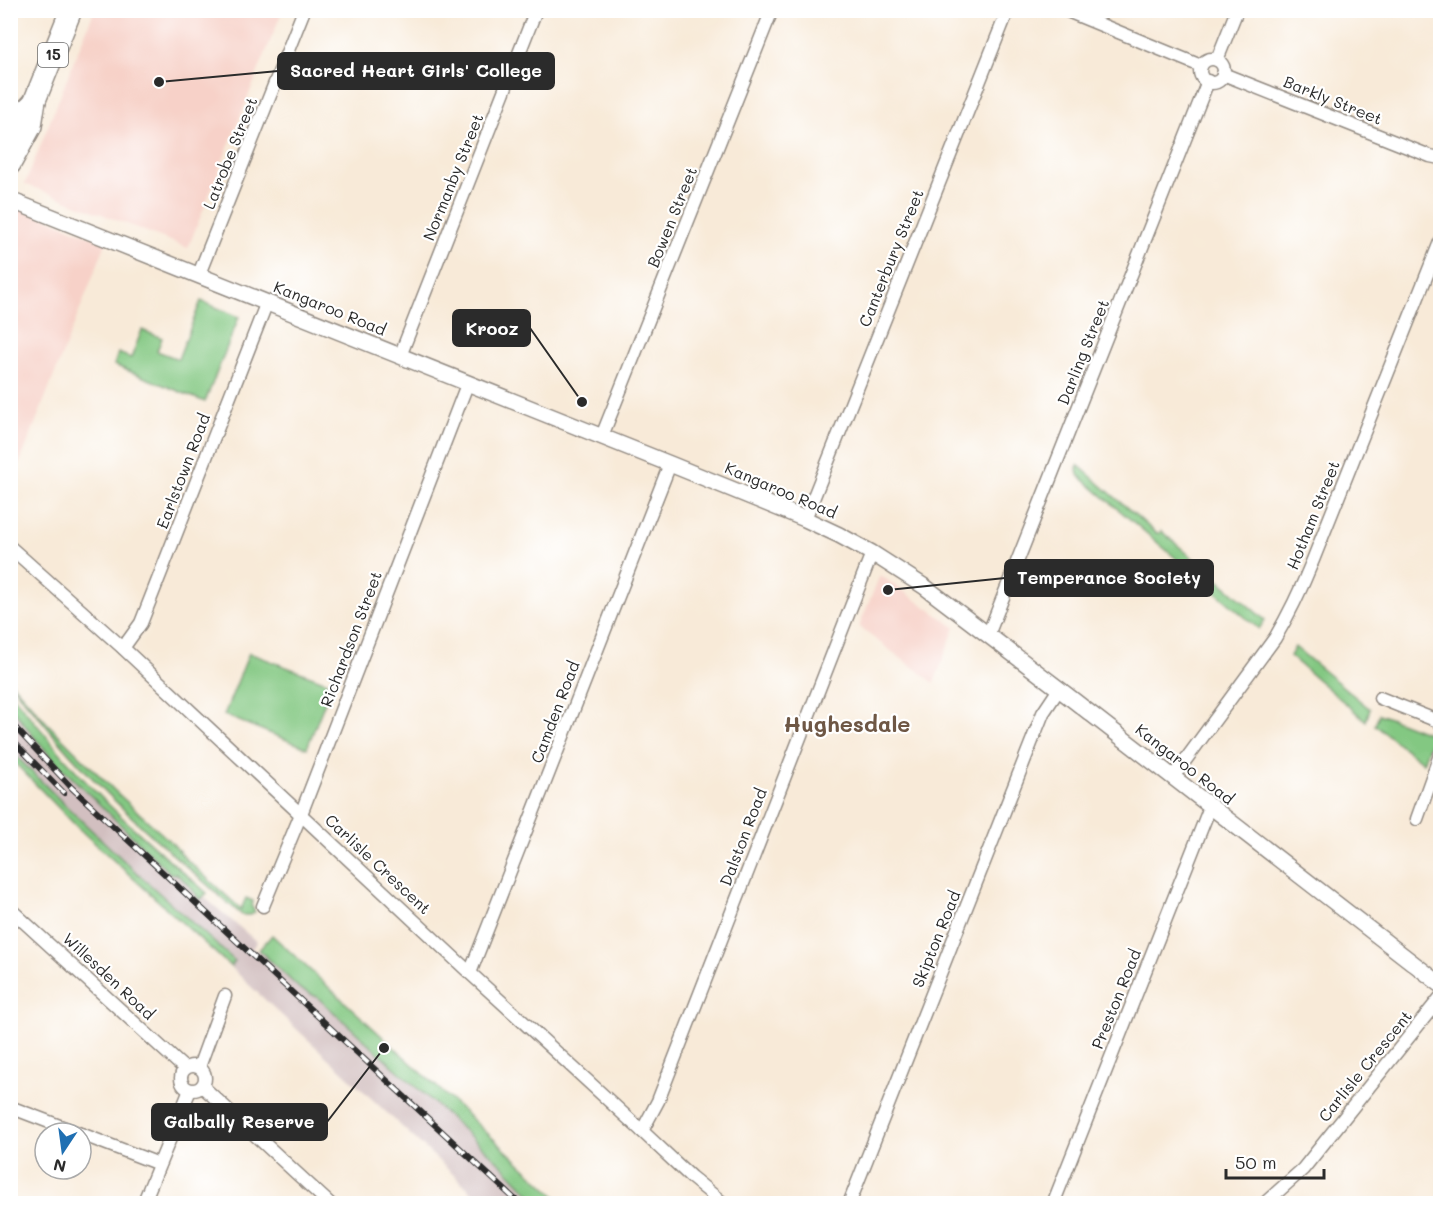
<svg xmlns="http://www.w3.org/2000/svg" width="1451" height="1214" font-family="Mali,sans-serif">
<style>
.built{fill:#f7d1c8}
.industrial{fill:#d2bfc0}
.green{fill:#83c882;stroke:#577a56;stroke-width:1.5}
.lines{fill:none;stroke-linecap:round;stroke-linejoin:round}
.minor-casing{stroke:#928a82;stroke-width:15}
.tertiary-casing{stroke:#928a82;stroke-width:18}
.trunk-casing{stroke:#928a82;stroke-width:24}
.minor{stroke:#fff;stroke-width:12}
.tertiary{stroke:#fff;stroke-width:15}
.trunk{stroke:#fff;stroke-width:21}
.rail-casing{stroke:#2b2b2b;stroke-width:6}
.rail{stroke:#fff;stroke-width:4;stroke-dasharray:11;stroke-linecap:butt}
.labels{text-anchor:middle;stroke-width:4.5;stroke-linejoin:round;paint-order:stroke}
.shield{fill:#fff;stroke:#6b6b6b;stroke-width:1.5}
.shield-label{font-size:15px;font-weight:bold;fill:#2b2b2b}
.street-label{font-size:16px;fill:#2b2b2b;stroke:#fff}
.district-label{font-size:22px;font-weight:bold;fill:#6e5745;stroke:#fff}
.leader{fill:none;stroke:#2b2b2b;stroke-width:2}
.callout-dot{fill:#2b2b2b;stroke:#fff;stroke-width:2}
.callout{fill:#2b2b2b;stroke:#2b2b2b;stroke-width:2}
.callout-label{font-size:18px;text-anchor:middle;font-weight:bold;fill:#fff}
</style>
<rect width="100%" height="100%" fill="#fff"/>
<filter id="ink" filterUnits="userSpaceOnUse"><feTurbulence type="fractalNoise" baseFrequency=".0167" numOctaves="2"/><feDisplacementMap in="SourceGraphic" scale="12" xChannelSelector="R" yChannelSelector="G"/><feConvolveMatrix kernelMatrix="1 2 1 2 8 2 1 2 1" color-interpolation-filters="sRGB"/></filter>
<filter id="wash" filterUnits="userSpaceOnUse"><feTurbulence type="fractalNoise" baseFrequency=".008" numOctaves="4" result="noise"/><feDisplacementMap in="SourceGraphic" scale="24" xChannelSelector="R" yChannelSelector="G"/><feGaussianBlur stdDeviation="1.35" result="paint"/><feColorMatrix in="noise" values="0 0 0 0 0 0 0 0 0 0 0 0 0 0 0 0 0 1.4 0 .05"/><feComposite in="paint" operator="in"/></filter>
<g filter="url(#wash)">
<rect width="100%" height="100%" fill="#f8ead8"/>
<g class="built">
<path d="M273 11 281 14 188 248 25 184 94 11Z"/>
<path d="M11 203 106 243 11 485Z"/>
<path d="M880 575 955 627 934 683 859 627Z"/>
</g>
<path class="industrial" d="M10 694 75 774 204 897 257 942 252 948 256 952 259 950 300 989 317 997 501 1164 539 1203H484L247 983 217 953 78 828 11 759Z"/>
<g class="green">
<path d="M201 301 239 317 205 402 114 365 118 353 131 358 142 330 162 338 157 351 178 359Z"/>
<path d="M1078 465 1156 533H1160L1161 531 1265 620 1259 629 1078 475 1077 468Z"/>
<path d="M1295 647 1370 709 1366 721 1290 656Z"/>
<path d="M249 653 332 684 307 748 224 715Z"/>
<path d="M11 682 48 724 114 790 173 844 186 859 241 909 246 898 253 901 252 907 255 912 251 915H242C172 854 100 794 42 721 32 708 18 696 11 682Z"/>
<path d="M10 692C33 719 54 747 78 773 118 817 163 854 207 893L200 900 188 884 175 873 171 874 56 762 35 738 11 707Z"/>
<path d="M1379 714 1433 735 1423 763 1375 725Z"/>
<path d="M10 750 66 806 137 873 235 961 231 967 78 828 11 759Z"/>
<path d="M272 935 563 1203H539L501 1164 317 997 300 989 259 950Z"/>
</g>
</g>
<g filter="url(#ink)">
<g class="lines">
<g class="minor-casing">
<g id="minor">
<path d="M1065 10 1201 66"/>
<circle cx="1212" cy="71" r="12"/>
<path d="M1217 60 1237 10"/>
<path d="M1223 74 1430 156 1440 158"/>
<path d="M199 274 304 10"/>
<path d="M400 356 536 10"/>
<path d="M602 436 772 10"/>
<path d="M805 519 1008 10"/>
<path d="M10 547 123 648 470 973 642 1131 691 1177 724 1204"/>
<path d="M988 635 1208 81"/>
<path d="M123 648 141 623 267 302"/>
<path d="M1380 698 1440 722"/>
<path d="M1173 777 1275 638C1290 613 1302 587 1313 560L1440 242"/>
<path d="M1417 819 1440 755"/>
<path d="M263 906 301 814 468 382"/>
<path d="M10 909 185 1069"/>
<path d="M470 973 670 464"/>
<circle cx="193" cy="1078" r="12"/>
<path d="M199 1067 225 996"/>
<path d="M202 1086 330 1204"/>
<path d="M10 1107 78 1133"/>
<path d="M642 1131 658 1101 872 553"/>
<path d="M81 1134 159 1164"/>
<path d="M143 1204 190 1090"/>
<path d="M849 1204 1043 713 1059 689"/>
<path d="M1053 1204 1210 807"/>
<path d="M1264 1204 1303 1169 1440 998"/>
</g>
</g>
<g class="tertiary-casing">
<path id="tertiary" d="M10 200 670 464 805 519 839 535 872 553 925 587 1059 689 1440 984"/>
</g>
<g class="trunk-casing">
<g id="trunk">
<path d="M10 131 17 120 35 101"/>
<path d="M10 164 31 126 35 100 71 10"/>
</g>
</g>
<use href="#minor" class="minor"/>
<use href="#tertiary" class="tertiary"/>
<use href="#trunk" class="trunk"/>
<g class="rail-casing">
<g id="rail">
<path d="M10 722 72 788 520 1204"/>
<path d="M10 738 64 793"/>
</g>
</g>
<use href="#rail" class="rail"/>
</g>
</g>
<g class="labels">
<rect class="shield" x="38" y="43" width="30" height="24" rx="4.5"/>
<g class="shield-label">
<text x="53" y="60">15</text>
</g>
<g class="street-label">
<text transform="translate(1333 100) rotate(22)" y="6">Barkly Street</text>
<text transform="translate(230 153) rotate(-68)" y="6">Latrobe Street</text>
<text transform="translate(453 177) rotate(-68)" y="6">Normanby Street</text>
<text transform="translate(672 217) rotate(-68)" y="6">Bowen Street</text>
<text transform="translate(891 258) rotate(-68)" y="6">Canterbury Street</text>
<text transform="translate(330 308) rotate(22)" y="6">Kangaroo Road</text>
<text transform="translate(1083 352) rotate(-68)" y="6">Darling Street</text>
<text transform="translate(183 471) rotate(-69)" y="6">Earlstown Road</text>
<text transform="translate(781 490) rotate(23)" y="6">Kangaroo Road</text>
<text transform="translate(1313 515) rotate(-68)" y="6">Hotham Street</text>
<text transform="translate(351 639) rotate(-69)" y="6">Richardson Street</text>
<text transform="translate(555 712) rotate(-69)" y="6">Camden Road</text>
<text transform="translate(1185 764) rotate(38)" y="6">Kangaroo Road</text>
<text transform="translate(743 837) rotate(-69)" y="6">Dalston Road</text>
<text transform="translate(378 864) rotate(43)" y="6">Carlisle Crescent</text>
<text transform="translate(936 939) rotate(-68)" y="6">Skipton Road</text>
<text transform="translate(109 976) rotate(43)" y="6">Willesden Road</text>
<text transform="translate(1116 999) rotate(-68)" y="6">Preston Road</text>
<text transform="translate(1365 1066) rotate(-51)" y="6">Carlisle Crescent</text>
</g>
<g class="district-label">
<text x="847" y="732">Hughesdale</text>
</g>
</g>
<path class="leader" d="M159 82L278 71M582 402L530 328M888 590L1005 578M384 1048L327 1122"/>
<g class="callout-dot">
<circle cx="159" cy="82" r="6"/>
<circle cx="582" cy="402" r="6"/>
<circle cx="888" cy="590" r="6"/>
<circle cx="384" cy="1048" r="6"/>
</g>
<g class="callout">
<rect x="278" y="53" width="276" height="36" rx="6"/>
<rect x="453" y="310" width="77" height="36" rx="6"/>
<rect x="1005" y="560" width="208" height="36" rx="6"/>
<rect x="152" y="1104" width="175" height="36" rx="6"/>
</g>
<g class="callout-label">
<text x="416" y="77">Sacred Heart Girls' College</text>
<text x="492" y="335">Krooz</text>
<text x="1109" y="584">Temperance Society</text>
<text x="239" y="1128">Galbally Reserve</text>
</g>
<rect width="1451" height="1214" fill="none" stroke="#fff" stroke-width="36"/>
<g transform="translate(63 1151) rotate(193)"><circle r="28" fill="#ffffff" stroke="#aaaaaa" stroke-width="1.5"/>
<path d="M0-4.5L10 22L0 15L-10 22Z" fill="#1f6fb2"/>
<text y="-9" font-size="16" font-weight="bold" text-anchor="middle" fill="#2b2b2b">N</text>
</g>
<path d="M1226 1169v9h98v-9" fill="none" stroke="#2b2b2b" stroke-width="3"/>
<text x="1235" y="1169" font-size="18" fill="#2b2b2b" stroke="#ffffff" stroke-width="4.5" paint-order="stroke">50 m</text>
</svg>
